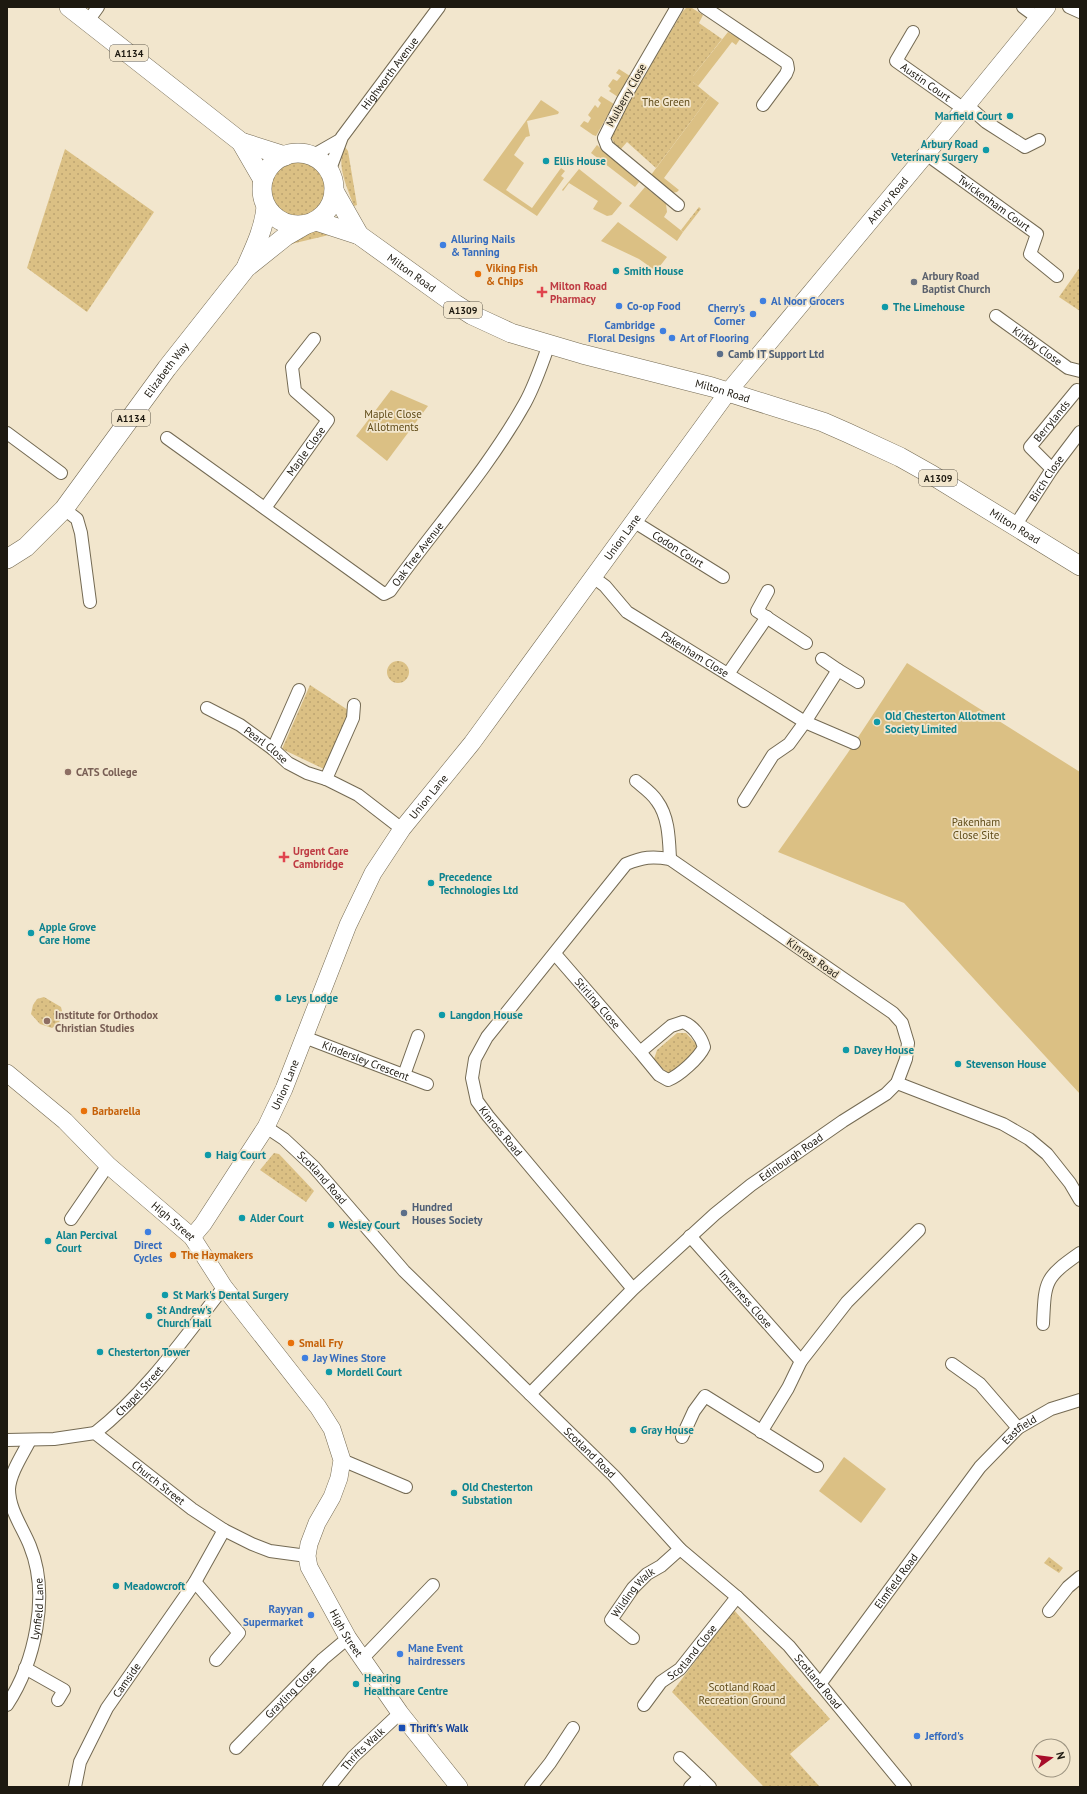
<svg xmlns="http://www.w3.org/2000/svg" width="1087" height="1794" font-family="'PT Sans',sans-serif">
<style>
.grass{fill:url(#grass-dots)}
.garden{fill:#dbc084}
.lines{fill:none;stroke-linecap:round;stroke-linejoin:round}
.street-casing{stroke:#746a53;stroke-width:14}
.secondary-casing{stroke:#746a53;stroke-width:18}
.primary-casing{stroke:#746a53;stroke-width:20}
.street{stroke:#fff;stroke-width:12}
.secondary{stroke:#fff;stroke-width:17}
.primary{stroke:#fff;stroke-width:19}
.culture-dot{fill:#0f9aa8;stroke:#f2e6cd;stroke-width:1.5}
.shop-dot{fill:#3f7fe0;stroke:#f2e6cd;stroke-width:1.5}
.food-dot{fill:#e8710a;stroke:#f2e6cd;stroke-width:1.5}
.worship-dot{fill:#6b7280;stroke:#f2e6cd;stroke-width:1.5}
.health-dot{fill:#e0444e;stroke:#f2e6cd;stroke-width:1.5}
.service-dot{fill:#5c6f8a;stroke:#f2e6cd;stroke-width:1.5}
.education-dot{fill:#8d6e63;stroke:#f2e6cd;stroke-width:1.5}
.transit-dot{fill:#1a4fb4;stroke:#f2e6cd;stroke-width:1.5}
.labels{text-anchor:middle;stroke-width:3.5;stroke-linejoin:round;paint-order:stroke}
.shield{fill:#f2e6cd;stroke:#5d5649;stroke-width:1}
.shield-label{font-size:10px;font-weight:bold;fill:#1d1910}
.street-label{font-size:11px;fill:#1d1910;stroke:#f2e6cd}
.park-label{font-size:11px;fill:#604c19;stroke:#f2e6cd}
.culture-label{font-size:11px;font-weight:bold;fill:#0d838f;stroke:#f2e6cd;text-anchor:start}
.shop-label{font-size:11px;font-weight:bold;fill:#366cbe;stroke:#f2e6cd;text-anchor:start}
.food-label{font-size:11px;font-weight:bold;fill:#c56008;stroke:#f2e6cd;text-anchor:start}
.worship-label{font-size:11px;font-weight:bold;fill:#5b616d;stroke:#f2e6cd;text-anchor:start}
.health-label{font-size:11px;font-weight:bold;fill:#be3a42;stroke:#f2e6cd;text-anchor:start}
.service-label{font-size:11px;font-weight:bold;fill:#4e5e75;stroke:#f2e6cd;text-anchor:start}
.education-label{font-size:11px;font-weight:bold;fill:#785e54;stroke:#f2e6cd;text-anchor:start}
.transit-label{font-size:11px;font-weight:bold;fill:#164399;stroke:#f2e6cd;text-anchor:start}
</style>
<defs>
<pattern id="grass-dots" width="8" height="8" patternUnits="userSpaceOnUse"><rect width="8" height="8" fill="#dbc084"/><path d="M2 2h.1M6 6h.1" fill="none" stroke="#bca471" stroke-width="1.8" stroke-linecap="round"/></pattern>
</defs>
<rect width="100%" height="100%" fill="#f2e6cd"/>
<g class="grass">
<path d="M686 8H692L703 15 699 23 722 39 693 76V82L710 96 656 168 627 142 621 149 614 143 611 136 613 129 683 11Z"/>
<path d="M345 147 348 151 357 205 354 206C348 189 335 164 345 147Z"/>
<path d="M65 149 154 212 87 312 27 268Z"/>
<circle cx="298" cy="189" r="27"/>
<path d="M699 207 701 209 683 232 681 230Z"/>
<path d="M324 229 329 235 291 244 289 242 303 234Z"/>
<path d="M1080 267V311L1059 297Z"/>
<circle cx="398" cy="672" r="11"/>
<path d="M310 685 351 712 326 770 282 749Z"/>
<path d="M44 997 61 1007 63 1015 58 1024 52 1028 40 1024 31 1014 33 1005 37 999Z"/>
<path d="M677 1033H686L698 1046 696 1051 673 1072 667 1073 654 1059 657 1050Z"/>
<path d="M274 1153 279 1154 314 1191 306 1202 260 1170Z"/>
<path d="M1049 1557 1063 1568 1059 1573 1044 1563Z"/>
<path d="M734 1610 830 1719 790 1754 820 1787H764L672 1692Z"/>
</g>
<g class="garden">
<path d="M728 32 740 39 736 45 732 42 698 86 693 82V76Z"/>
<path d="M619 69 630 76 618 97 609 91 611 89 608 86 613 79 617 81 621 76 616 73Z"/>
<path d="M601 96 614 104 596 136 593 135 580 126 584 121 588 123 591 118 588 115 595 105 598 108 601 103 598 100Z"/>
<path d="M710 96 719 103 664 178 679 190 677 192 672 193 651 175Z"/>
<path d="M541 100 559 112 558 114 527 121 530 136 526 137 514 155 524 163 506 190 532 208 561 168 565 171 561 176 564 178 537 216 483 180Z"/>
<path d="M597 145 639 182 635 187 591 153Z"/>
<path d="M579 169 622 203 612 215 607 216 593 209 598 201 569 183 563 191 562 190Z"/>
<path d="M645 187 666 204 667 212 664 217 683 232 677 241 629 206Z"/>
<path d="M618 222 667 257 656 271 639 259 601 241Z"/>
<path d="M391 390 428 406 387 461 356 436Z"/>
<path d="M907 663 1080 772V1094L904 903 778 852 847 754Z"/>
<path d="M844 1457 886 1489 861 1523 819 1491Z"/>
</g>
<g class="lines">
<g class="street-casing">
<g id="street">
<path d="M677 7 623 100 604 138 607 146 678 205"/>
<path d="M704 7 787 63 788 69 786 74 763 105"/>
<path d="M1023 7 1038 18"/>
<path d="M1069 7 1080 12"/>
<path d="M88 21 98 7"/>
<path id="s1" d="M913 32 896 61 964 109"/>
<path d="M967 105 986 122 1025 147 1039 140"/>
<path id="s2" d="M926 154 1037 234 1030 254 1057 276"/>
<path d="M312 156 340 140"/>
<path id="s3" d="M329 172 342 137 439 7"/>
<path id="s4" d="M996 316 1068 368 1080 371"/>
<path d="M7 433 61 473"/>
<path id="s5" d="M167 438 384 594 390 591C434 529 487 471 525 403 535 385 542 364 549 344"/>
<path id="s6" d="M1052 469 1030 447 1077 390"/>
<path id="s7" d="M265 508 328 420 295 391 292 367 314 339"/>
<path d="M64 509 77 519 81 533 90 602"/>
<path id="s8" d="M633 521 723 577"/>
<path id="s9" d="M1015 526 1052 469 1080 432"/>
<path id="s10" d="M593 577 605 586 627 612 805 722 854 743"/>
<path d="M768 591 757 611 806 643"/>
<path d="M822 659 838 670"/>
<path d="M728 674 767 617"/>
<path id="s11" d="M207 708 240 725 273 749 288 763 307 773 326 779 358 795 402 829"/>
<path d="M273 749 299 690"/>
<path d="M326 779 353 718 354 705"/>
<path d="M636 781C643 787 652 793 657 801 669 817 669 840 670 859"/>
<path d="M744 801 773 755 789 744 805 722 838 670 858 682"/>
<path id="s12" d="M555 954 640 1052 671 1026 683 1022C693 1026 701 1036 704 1047 699 1058 679 1076 668 1080L659 1075 640 1052"/>
<path id="s13" d="M304 1037 427 1084"/>
<path d="M404 1075 418 1036"/>
<path d="M897 1083 1003 1124 1029 1139 1047 1154 1070 1183 1080 1200"/>
<path id="s14" d="M266 1127 284 1139 314 1167 404 1271 614 1476 680 1549 737 1597 789 1646 905 1787"/>
<path d="M71 1219 108 1165"/>
<path id="s15" d="M690 1236 801 1361"/>
<path d="M1043 1324C1045 1281 1044 1278 1080 1253"/>
<path d="M952 1364 980 1384 1018 1428"/>
<path id="s16" d="M530 1394 633 1289 715 1214 751 1185 843 1121 886 1094 897 1083 906 1059 908 1043 902 1023 893 1013 670 859C652 856 643 857 626 864L487 1037 475 1059 472 1078 477 1101 488 1116 633 1289"/>
<path d="M761 1432 788 1388 801 1361 847 1302 919 1230"/>
<path id="s17" d="M95 1433C146 1393 184 1338 224 1287"/>
<path d="M682 1437 694 1411 705 1396 817 1466"/>
<path id="s18" d="M7 1440 54 1439 95 1433 192 1509 224 1530 252 1544 270 1551 307 1556"/>
<path d="M342 1460 406 1487"/>
<path d="M195 1582 239 1633 216 1660"/>
<path d="M1049 1611 1068 1587 1080 1577"/>
<path id="s19" d="M633 1638 611 1620 633 1588 647 1574 661 1566 680 1549"/>
<path d="M362 1659 433 1585"/>
<path d="M25 1668 64 1690 58 1700"/>
<path id="s20" d="M820 1684 980 1467 1018 1428 1051 1409 1080 1400"/>
<path id="s21" d="M7 1705C35 1662 50 1595 30 1546 23 1528 9 1510 9 1489 10 1473 23 1454 30 1440"/>
<path id="s22" d="M644 1705 661 1682 680 1669 737 1597"/>
<path id="s23" d="M236 1748 323 1659 348 1638"/>
<path d="M680 1758 700 1777"/>
<path id="s24" d="M75 1787 80 1762 107 1708 195 1582 224 1530"/>
<path id="s25" d="M329 1787 353 1757 400 1713"/>
<path d="M531 1787 550 1763 573 1728"/>
<path d="M690 1787 700 1777 710 1787"/>
</g>
</g>
<g class="secondary-casing">
<g id="secondary">
<path id="s26" d="M7 1073 65 1121 108 1165 192 1237 224 1287 318 1407 332 1429 342 1460 339 1478 332 1497 317 1523 309 1544 307 1556 309 1567 348 1638 400 1713 459 1787"/>
<path id="s27" d="M192 1237 203 1224 266 1127 284 1089 348 925 373 873 402 829 472 743 728 392 967 105 1047 7"/>
</g>
</g>
<g class="primary-casing">
<g id="primary">
<path d="M69 7 241 142 285 156"/>
<path d="M241 142 263 180"/>
<circle cx="298" cy="189" r="36"/>
<path d="M334 191 359 235"/>
<path id="s28" d="M316 221 359 235 455 304 472 315 511 333 582 354 712 387 823 422 848 433 900 457 932 475 1080 566"/>
<path d="M247 265C256 245 264 228 266 207"/>
<path id="s29" d="M7 559 26 547 64 509 167 368 246 268 286 236 305 225"/>
</g>
</g>
<use href="#street" class="street"/>
<use href="#secondary" class="secondary"/>
<use href="#primary" class="primary"/>
</g>
<g class="culture-dot">
<circle cx="1010" cy="116" r="4"/>
<circle cx="986" cy="150" r="4"/>
<circle cx="546" cy="161" r="4"/>
<circle cx="616" cy="271" r="4"/>
<circle cx="885" cy="307" r="4"/>
<circle cx="877" cy="722" r="4"/>
<circle cx="431" cy="883" r="4"/>
<circle cx="31" cy="933" r="4"/>
<circle cx="278" cy="998" r="4"/>
<circle cx="442" cy="1015" r="4"/>
<circle cx="846" cy="1050" r="4"/>
<circle cx="958" cy="1064" r="4"/>
<circle cx="208" cy="1155" r="4"/>
<circle cx="242" cy="1218" r="4"/>
<circle cx="331" cy="1225" r="4"/>
<circle cx="48" cy="1241" r="4"/>
<circle cx="165" cy="1295" r="4"/>
<circle cx="149" cy="1316" r="4"/>
<circle cx="100" cy="1352" r="4"/>
<circle cx="329" cy="1372" r="4"/>
<circle cx="633" cy="1430" r="4"/>
<circle cx="454" cy="1493" r="4"/>
<circle cx="116" cy="1586" r="4"/>
<circle cx="356" cy="1684" r="4"/>
</g>
<g class="shop-dot">
<circle cx="443" cy="245" r="4"/>
<circle cx="763" cy="301" r="4"/>
<circle cx="619" cy="306" r="4"/>
<circle cx="753" cy="314" r="4"/>
<circle cx="663" cy="331" r="4"/>
<circle cx="672" cy="338" r="4"/>
<circle cx="148" cy="1232" r="4"/>
<circle cx="305" cy="1358" r="4"/>
<circle cx="311" cy="1615" r="4"/>
<circle cx="400" cy="1654" r="4"/>
<circle cx="917" cy="1736" r="4"/>
</g>
<g class="food-dot">
<circle cx="478" cy="274" r="4"/>
<circle cx="84" cy="1111" r="4"/>
<circle cx="173" cy="1255" r="4"/>
<circle cx="291" cy="1343" r="4"/>
</g>
<circle class="worship-dot" cx="914" cy="282" r="4"/>
<g class="health-dot">
<path d="M540 286h4v4h4v4h-4v4h-4v-4h-4v-4h4z"/>
<path d="M282 851h4v4h4v4h-4v4h-4v-4h-4v-4h4z"/>
</g>
<g class="service-dot">
<circle cx="720" cy="354" r="4"/>
<circle cx="404" cy="1213" r="4"/>
</g>
<g class="education-dot">
<circle cx="68" cy="772" r="4"/>
<circle cx="47" cy="1021" r="4"/>
</g>
<rect class="transit-dot" x="398" y="1724" width="8" height="8" rx="2"/>
<g class="labels">
<g class="shield">
<rect x="110" y="45" width="38" height="16" rx="3"/>
<rect x="444" y="302" width="38" height="16" rx="3"/>
<rect x="112" y="410" width="38" height="16" rx="3"/>
<rect x="919" y="470" width="38" height="16" rx="3"/>
</g>
<g class="shield-label">
<text x="129" y="57">A1134</text>
<text x="463" y="314">A1309</text>
<text x="131" y="422">A1134</text>
<text x="938" y="482">A1309</text>
</g>
<g class="street-label">
<text dy="4" stroke="none"><textPath href="#s3" startOffset="117">Highworth Avenue</textPath></text>
<text dy="4" stroke="none"><textPath href="#s1" startOffset="70">Austin Court</textPath></text>
<text transform="translate(626 95) rotate(-61)" y="4">Mulberry Close</text>
<text dy="4" stroke="none"><textPath href="#s27" startOffset="1256">Arbury Road</textPath></text>
<text dy="4" stroke="none"><textPath href="#s2" startOffset="84">Twickenham Court</textPath></text>
<text dy="4" stroke="none"><textPath href="#s28" startOffset="110">Milton Road</textPath></text>
<text dy="4" stroke="none"><textPath href="#s4" startOffset="51">Kirkby Close</textPath></text>
<text dy="4" stroke="none"><textPath href="#s29" startOffset="249">Elizabeth Way</textPath></text>
<text dy="4" stroke="none"><textPath href="#s28" startOffset="446">Milton Road</textPath></text>
<text dy="4" stroke="none"><textPath href="#s6" startOffset="65">Berrylands</textPath></text>
<text dy="4" stroke="none"><textPath href="#s7" startOffset="70">Maple Close</textPath></text>
<text dy="4" stroke="none"><textPath href="#s9" startOffset="57">Birch Close</textPath></text>
<text dy="4" stroke="none"><textPath href="#s28" startOffset="770">Milton Road</textPath></text>
<text dy="4" stroke="none"><textPath href="#s27" startOffset="827">Union Lane</textPath></text>
<text dy="4" stroke="none"><textPath href="#s8" startOffset="53">Codon Court</textPath></text>
<text dy="4" stroke="none"><textPath href="#s5" startOffset="320">Oak Tree Avenue</textPath></text>
<text dy="4" stroke="none"><textPath href="#s10" startOffset="129">Pakenham Close</textPath></text>
<text dy="4" stroke="none"><textPath href="#s11" startOffset="70">Pearl Close</textPath></text>
<text dy="4" stroke="none"><textPath href="#s27" startOffset="503">Union Lane</textPath></text>
<text transform="translate(813 958) rotate(35)" y="4">Kinross Road</text>
<text dy="4" stroke="none"><textPath href="#s12" startOffset="65">Stirling Close</textPath></text>
<text dy="4" stroke="none"><textPath href="#s13" startOffset="66">Kindersley Crescent</textPath></text>
<text dy="4" stroke="none"><textPath href="#s27" startOffset="179">Union Lane</textPath></text>
<text dy="4" stroke="none"><textPath href="#s16" startOffset="1203">Kinross Road</textPath></text>
<text dy="4" stroke="none"><textPath href="#s16" startOffset="353">Edinburgh Road</textPath></text>
<text dy="4" stroke="none"><textPath href="#s14" startOffset="76">Scotland Road</textPath></text>
<text dy="4" stroke="none"><textPath href="#s26" startOffset="223">High Street</textPath></text>
<text dy="4" stroke="none"><textPath href="#s15" startOffset="84">Inverness Close</textPath></text>
<text dy="4" stroke="none"><textPath href="#s17" startOffset="61">Chapel Street</textPath></text>
<text dy="4" stroke="none"><textPath href="#s20" startOffset="324">Eastfield</textPath></text>
<text dy="4" stroke="none"><textPath href="#s14" startOffset="460">Scotland Road</textPath></text>
<text dy="4" stroke="none"><textPath href="#s18" startOffset="169">Church Street</textPath></text>
<text dy="4" stroke="none"><textPath href="#s20" startOffset="128">Elmfield Road</textPath></text>
<text dy="4" stroke="none"><textPath href="#s19" startOffset="64">Wilding Walk</textPath></text>
<text dy="4" stroke="none"><textPath href="#s21" startOffset="102">Lynfield Lane</textPath></text>
<text dy="4" stroke="none"><textPath href="#s26" startOffset="708">High Street</textPath></text>
<text dy="4" stroke="none"><textPath href="#s22" startOffset="72">Scotland Close</textPath></text>
<text dy="4" stroke="none"><textPath href="#s24" startOffset="120">Camside</textPath></text>
<text dy="4" stroke="none"><textPath href="#s14" startOffset="784">Scotland Road</textPath></text>
<text dy="4" stroke="none"><textPath href="#s23" startOffset="78">Grayling Close</textPath></text>
<text dy="4" stroke="none"><textPath href="#s25" startOffset="51">Thrifts Walk</textPath></text>
</g>
<g class="park-label">
<text x="666" y="106">The Green</text>
<text x="393" y="418">Maple Close<tspan x="393" dy="13">Allotments</tspan></text>
<text x="976" y="826">Pakenham<tspan x="976" dy="13">Close Site</tspan></text>
<text x="742" y="1691">Scotland Road<tspan x="742" dy="13">Recreation Ground</tspan></text>
</g>
<g class="culture-label">
<text x="1002" y="120" text-anchor="end">Marfield Court</text>
<text x="978" y="148" text-anchor="end">Arbury Road<tspan x="978" dy="13">Veterinary Surgery</tspan></text>
<text x="554" y="165">Ellis House</text>
<text x="624" y="275">Smith House</text>
<text x="893" y="311">The Limehouse</text>
<text x="885" y="720">Old Chesterton Allotment<tspan x="885" dy="13">Society Limited</tspan></text>
<text x="439" y="881">Precedence<tspan x="439" dy="13">Technologies Ltd</tspan></text>
<text x="39" y="931">Apple Grove<tspan x="39" dy="13">Care Home</tspan></text>
<text x="286" y="1002">Leys Lodge</text>
<text x="450" y="1019">Langdon House</text>
<text x="854" y="1054">Davey House</text>
<text x="966" y="1068">Stevenson House</text>
<text x="216" y="1159">Haig Court</text>
<text x="250" y="1222">Alder Court</text>
<text x="339" y="1229">Wesley Court</text>
<text x="56" y="1239">Alan Percival<tspan x="56" dy="13">Court</tspan></text>
<text x="173" y="1299">St Mark's Dental Surgery</text>
<text x="157" y="1314">St Andrew's<tspan x="157" dy="13">Church Hall</tspan></text>
<text x="108" y="1356">Chesterton Tower</text>
<text x="337" y="1376">Mordell Court</text>
<text x="641" y="1434">Gray House</text>
<text x="462" y="1491">Old Chesterton<tspan x="462" dy="13">Substation</tspan></text>
<text x="124" y="1590">Meadowcroft</text>
<text x="364" y="1682">Hearing<tspan x="364" dy="13">Healthcare Centre</tspan></text>
</g>
<g class="shop-label">
<text x="451" y="243">Alluring Nails<tspan x="451" dy="13">&amp; Tanning</tspan></text>
<text x="771" y="305">Al Noor Grocers</text>
<text x="627" y="310">Co-op Food</text>
<text x="745" y="312" text-anchor="end">Cherry's<tspan x="745" dy="13">Corner</tspan></text>
<text x="655" y="329" text-anchor="end">Cambridge<tspan x="655" dy="13">Floral Designs</tspan></text>
<text x="680" y="342">Art of Flooring</text>
<text x="148" y="1249" text-anchor="middle">Direct<tspan x="148" dy="13">Cycles</tspan></text>
<text x="313" y="1362">Jay Wines Store</text>
<text x="303" y="1613" text-anchor="end">Rayyan<tspan x="303" dy="13">Supermarket</tspan></text>
<text x="408" y="1652">Mane Event<tspan x="408" dy="13">hairdressers</tspan></text>
<text x="925" y="1740">Jefford's</text>
</g>
<g class="food-label">
<text x="486" y="272">Viking Fish<tspan x="486" dy="13">&amp; Chips</tspan></text>
<text x="92" y="1115">Barbarella</text>
<text x="181" y="1259">The Haymakers</text>
<text x="299" y="1347">Small Fry</text>
</g>
<g class="worship-label">
<text x="922" y="280">Arbury Road<tspan x="922" dy="13">Baptist Church</tspan></text>
</g>
<g class="health-label">
<text x="550" y="290">Milton Road<tspan x="550" dy="13">Pharmacy</tspan></text>
<text x="293" y="855">Urgent Care<tspan x="293" dy="13">Cambridge</tspan></text>
</g>
<g class="service-label">
<text x="728" y="358">Camb IT Support Ltd</text>
<text x="412" y="1211">Hundred<tspan x="412" dy="13">Houses Society</tspan></text>
</g>
<g class="education-label">
<text x="76" y="776">CATS College</text>
<text x="55" y="1019">Institute for Orthodox<tspan x="55" dy="13">Christian Studies</tspan></text>
</g>
<g class="transit-label">
<text x="410" y="1732">Thrift's Walk</text>
</g>
</g>
<rect width="1087" height="1794" fill="none" stroke="#1d1910" stroke-width="16"/>
<g transform="translate(1051 1758) rotate(76)"><circle r="19" fill="#f2e6cd" stroke="#9d9481"/>
<path d="M0-3L7 15L0 10L-7 15Z" fill="#a70d2a"/>
<text y="-6" font-size="11" font-weight="bold" text-anchor="middle" fill="#1d1910">N</text>
</g>
</svg>
